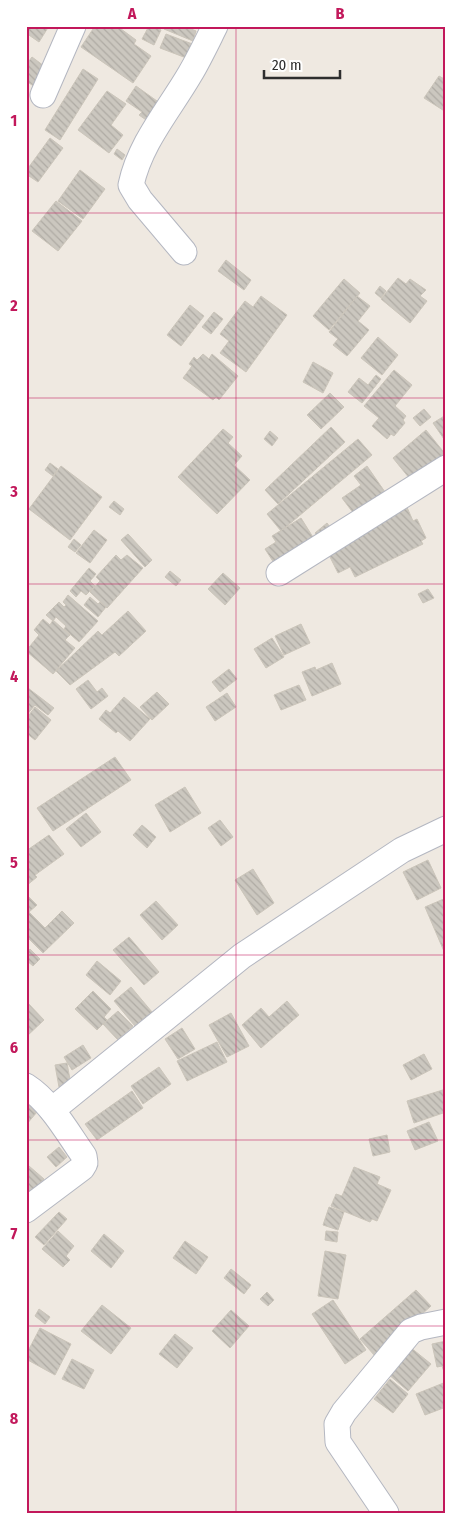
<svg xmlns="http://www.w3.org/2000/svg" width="472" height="1539" font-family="'Fira Sans Condensed',sans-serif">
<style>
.building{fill:url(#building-back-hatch);stroke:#cbc5ba}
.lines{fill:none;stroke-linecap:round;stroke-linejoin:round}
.street-casing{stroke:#b4b7c1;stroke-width:27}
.street{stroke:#fff;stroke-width:25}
.grid{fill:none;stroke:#c2185b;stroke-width:1;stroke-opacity:0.55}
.neatline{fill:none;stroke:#c2185b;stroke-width:2}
.grid-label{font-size:16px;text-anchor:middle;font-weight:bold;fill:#c2185b}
</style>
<defs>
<pattern id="building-back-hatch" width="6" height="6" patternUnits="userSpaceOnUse" patternTransform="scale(1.25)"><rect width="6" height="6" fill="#cbc7bf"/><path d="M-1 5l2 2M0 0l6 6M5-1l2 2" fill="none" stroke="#afaba4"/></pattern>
</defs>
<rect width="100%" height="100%" fill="#efe9e1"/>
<g class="building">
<path d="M26 26H49L39 42 26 33Z"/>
<path d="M95 26H117L136 40 134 44 151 56 133 83 81 47Z"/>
<path d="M149 26H154L161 30 154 45 142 39Z"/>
<path d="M166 26H184L196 31 193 41 164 29Z"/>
<path d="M166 34 195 45 189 59 160 48Z"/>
<path d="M32 57 48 69 35 87 26 81V65Z"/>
<path d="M83 69 98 79 60 140 45 130Z"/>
<path d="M439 76 446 80V112L424 98Z"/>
<path d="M136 86 164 106 152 124 139 115 142 112 126 101Z"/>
<path d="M107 91 126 104 111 125 123 135 109 153 78 130Z"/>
<path d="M50 138 63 148 38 182 26 174V171Z"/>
<path d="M117 149 125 155 122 160 114 154Z"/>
<path d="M80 170 105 189 83 219 58 201Z"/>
<path d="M56 201 82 221 58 251 32 231Z"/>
<path d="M226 260 251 280 244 290 218 271Z"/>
<path d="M398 278 406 284 410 279 426 290 420 296 427 301 410 323 381 299Z"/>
<path d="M344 279 360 293 329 330 313 316Z"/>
<path d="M380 286 386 291 381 298 375 293Z"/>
<path d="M261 296 287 315 246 372 220 353 229 341 220 334 245 301 253 307Z"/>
<path d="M357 296 370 306 358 321 369 330 347 356 333 345 338 339 329 332Z"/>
<path d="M190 305 204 316 181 346 167 335Z"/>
<path d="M214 312 223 319 211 334 202 327Z"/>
<path d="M378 337 398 355 382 375 361 358Z"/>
<path d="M203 354 209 359 212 354 238 376 219 400 216 397 213 400 183 378 192 366 189 364 194 357 197 360Z"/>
<path d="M313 362 333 373 323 393 303 382Z"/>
<path d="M394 370 412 385 395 406 406 416 403 420 405 423 394 436 391 434 387 439 372 426 379 418 364 406Z"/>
<path d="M376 375 381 379 362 403 348 392 359 378 368 385Z"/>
<path d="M330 393 344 407 321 429 307 415Z"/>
<path d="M424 409 431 417 420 426 413 418Z"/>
<path d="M446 415V442L433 423Z"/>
<path d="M331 427 345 442 278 504 265 490Z"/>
<path d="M223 429 233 437 228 443 242 456 234 465 250 480 217 514 178 477Z"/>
<path d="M426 430 446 455V458L414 484 393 458Z"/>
<path d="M270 431 278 438 272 446 264 439Z"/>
<path d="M358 439 372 455 281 531 267 514Z"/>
<path d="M50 463 58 469 53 476 45 470Z"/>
<path d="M61 466 102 497 70 540 29 509Z"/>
<path d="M367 466 385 492 354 514 342 498 361 485 354 476Z"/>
<path d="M114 501 124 509 120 515 109 507Z"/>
<path d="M406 505 413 521 417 519 426 538 421 541 423 544 355 577 350 567 338 573 328 553Z"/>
<path d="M301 518 316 542 274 563 265 549 276 542 272 536Z"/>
<path d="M327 523 332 530 320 539 315 533Z"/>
<path d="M94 530 107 540 90 563 76 553Z"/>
<path d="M128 534 152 560 145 567 121 540Z"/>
<path d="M74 539 81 545 75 552 68 547Z"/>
<path d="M116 555 121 560 127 555 143 568 107 608 90 592 100 581 96 577Z"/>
<path d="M89 568 96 574 90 581 95 586 86 595 81 591 76 597 70 591Z"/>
<path d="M170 571 181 580 176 586 165 577Z"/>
<path d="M223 573 240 588 225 605 208 589Z"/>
<path d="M428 589 434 598 423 603 418 594Z"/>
<path d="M68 595 98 621 79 642 64 629 66 626 56 617 53 621 46 615 59 602 64 607 66 605 63 602Z"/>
<path d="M90 597 98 604 100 602 106 607 98 617 84 605Z"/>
<path d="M128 611 146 631 119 656 115 652 70 685 56 671 98 631 102 635Z"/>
<path d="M43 619 50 625 53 620 70 635 65 640 75 648 53 674 26 651 39 635 34 630Z"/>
<path d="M301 624 310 643 284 655 275 636Z"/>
<path d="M272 638 284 657 266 668 254 649Z"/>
<path d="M332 663 341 684 312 696 302 672 315 667 316 670Z"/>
<path d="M229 669 237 679 220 692 212 682Z"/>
<path d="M88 680 97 692 102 688 108 696 91 709 76 689Z"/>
<path d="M299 685 306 700 281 710 274 695Z"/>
<path d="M28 688 54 708 48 715 35 705 26 716V690Z"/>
<path d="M157 692 169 704 152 720 140 707Z"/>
<path d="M227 693 236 707 215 721 206 707Z"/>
<path d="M124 697 150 719 130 741 118 731 116 733 99 719 106 710 110 713Z"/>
<path d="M35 707 51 720 35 740 26 733V719Z"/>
<path d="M115 757 131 780 53 831 37 808Z"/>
<path d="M185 787 201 813 170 832 155 805Z"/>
<path d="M86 813 101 832 81 847 66 829Z"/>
<path d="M220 820 233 837 221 846 208 828Z"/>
<path d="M142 825 156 837 147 848 133 835Z"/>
<path d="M49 835 64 854 35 875 37 877 26 886V851Z"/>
<path d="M428 860 441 888 417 900 403 872Z"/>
<path d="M253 869 274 903 257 915 235 880Z"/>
<path d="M26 894 37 905 29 912 45 928 62 911 74 923 43 953 26 936Z"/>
<path d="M446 898V956L425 907Z"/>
<path d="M156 901 178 925 162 940 140 915Z"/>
<path d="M129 937 159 972 144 985 113 950Z"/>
<path d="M30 949 40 959 33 966 26 960V953Z"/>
<path d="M97 961 121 981 110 995 86 975Z"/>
<path d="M131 987 152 1012 135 1026 114 1001Z"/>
<path d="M93 991 111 1009 104 1017 107 1020 97 1030 75 1009Z"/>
<path d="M26 1001 44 1020 26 1037Z"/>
<path d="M287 1001 299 1015 261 1048 242 1025 261 1008 269 1017Z"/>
<path d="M118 1011 133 1026 118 1040 103 1024Z"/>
<path d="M231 1013 249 1046 227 1057 209 1025Z"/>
<path d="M182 1028 195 1049 178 1059 165 1039Z"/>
<path d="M217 1042 227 1062 187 1081 177 1061Z"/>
<path d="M83 1045 91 1058 72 1070 64 1057Z"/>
<path d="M424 1054 432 1069 411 1080 403 1065Z"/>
<path d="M67 1063 71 1085 59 1087 55 1065Z"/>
<path d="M159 1067 171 1084 143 1104 131 1086Z"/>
<path d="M446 1089V1112L414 1123 407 1101Z"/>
<path d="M132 1091 143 1108 97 1140 85 1124Z"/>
<path d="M26 1102 37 1112 26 1125Z"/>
<path d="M429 1122 438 1141 415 1150 407 1131Z"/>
<path d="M387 1135 390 1152 373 1156 369 1139Z"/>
<path d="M59 1147 67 1157 56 1167 47 1157Z"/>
<path d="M29 1166 44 1179 30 1194 26 1191V1169Z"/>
<path d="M354 1167 380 1177 377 1184 391 1190 377 1221 372 1219 370 1222 331 1206 336 1194 342 1196Z"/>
<path d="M329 1207 344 1212 338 1230 323 1225Z"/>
<path d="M59 1212 67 1219 44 1245 35 1237Z"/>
<path d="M58 1231 74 1246 66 1256 70 1260 63 1267 42 1249Z"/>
<path d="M326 1231 338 1232 337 1242 325 1240Z"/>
<path d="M104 1234 124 1251 111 1268 91 1251Z"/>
<path d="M185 1241 208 1257 196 1274 173 1258Z"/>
<path d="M325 1251 346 1255 338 1299 318 1296Z"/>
<path d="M231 1269 251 1285 244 1294 224 1278Z"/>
<path d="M416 1290 431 1306 375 1356 360 1339Z"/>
<path d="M267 1292 274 1300 268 1306 260 1299Z"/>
<path d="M333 1300 366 1350 345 1364 312 1314Z"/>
<path d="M102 1305 131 1328 111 1354 81 1331Z"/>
<path d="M39 1309 50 1317 45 1324 35 1316Z"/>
<path d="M231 1310 249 1326 230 1348 212 1331Z"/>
<path d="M40 1328 71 1344 55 1375 26 1359V1355Z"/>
<path d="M175 1334 193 1348 177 1368 159 1354Z"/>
<path d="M446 1341V1372H444L442 1366 437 1367 432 1344Z"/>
<path d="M410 1347 431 1364 408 1391 388 1374Z"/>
<path d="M72 1359 94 1370 84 1389 62 1379Z"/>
<path d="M390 1379 408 1394 393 1413 374 1399Z"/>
<path d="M446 1382V1407L425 1415 416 1394Z"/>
</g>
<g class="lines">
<g class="street-casing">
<g id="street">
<path d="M43 95 73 26"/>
<path d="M184 252 140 200 131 185C140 143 169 110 190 74 199 59 207 42 215 26"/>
<path d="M279 573 446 468"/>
<path d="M26 1086C51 1102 67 1132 84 1156L85 1163 82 1168 26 1210"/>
<path d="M52 1110 242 956 402 850 446 829"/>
<path d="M386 1513 338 1442 337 1424 344 1412 411 1331 421 1327 446 1322"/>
</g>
</g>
<use href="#street" class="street"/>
</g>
<path class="grid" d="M236 26V1513M26 213H446M26 398H446M26 584H446M26 770H446M26 955H446M26 1140H446M26 1326H446"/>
<rect width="472" height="1539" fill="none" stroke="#ffffff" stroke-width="55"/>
<path d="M264 70v8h76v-8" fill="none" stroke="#2e2e2e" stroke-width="2.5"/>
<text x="272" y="70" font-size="15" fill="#2e2e2e" stroke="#ffffff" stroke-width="4" paint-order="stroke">20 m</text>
<rect x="28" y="28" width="416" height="1484" class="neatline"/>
<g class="grid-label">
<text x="132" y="19">A</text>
<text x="340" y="19">B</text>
<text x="14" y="126">1</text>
<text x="14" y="311">2</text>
<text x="14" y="497">3</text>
<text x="14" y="682">4</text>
<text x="14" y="868">5</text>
<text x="14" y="1053">6</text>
<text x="14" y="1239">7</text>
<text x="14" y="1424">8</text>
</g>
</svg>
